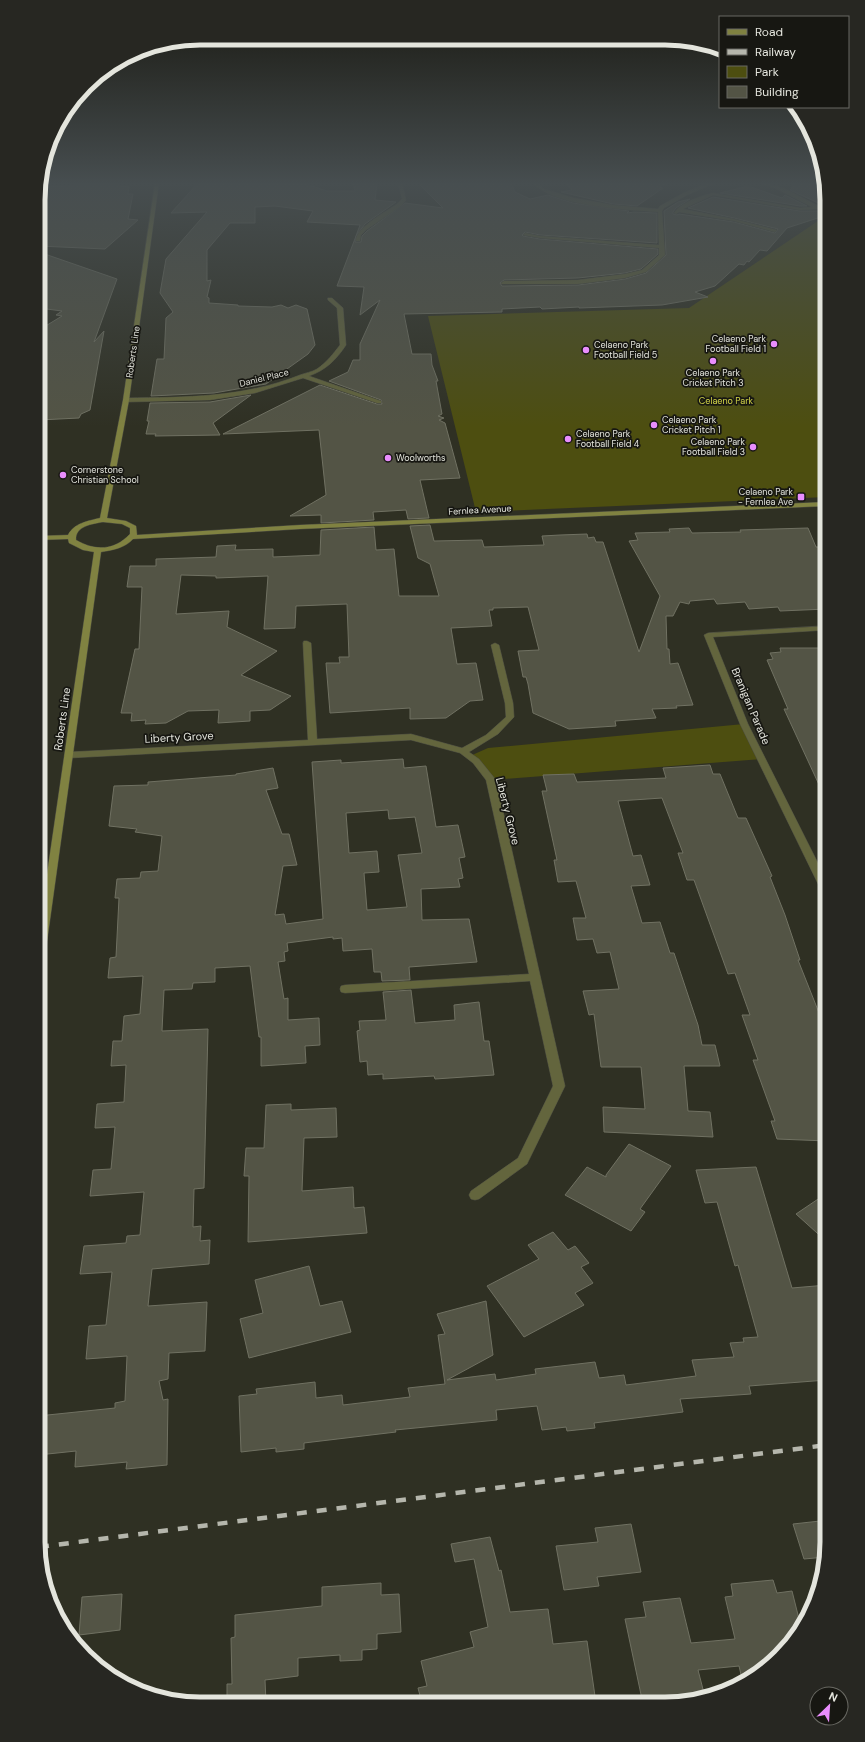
<svg xmlns="http://www.w3.org/2000/svg" width="865" height="1742" font-family="'DM Sans',sans-serif">
<style>
.green{fill:#4d4e10}
.building{fill:#535445;stroke:#707162;fill-rule:evenodd}
.lines{fill:none;stroke-linecap:round;stroke-linejoin:round}
.street-casing{stroke:#4c4d41;stroke-width:1}
.secondary-casing{stroke:#4c4d41;stroke-width:1}
.street{fill:#63653d;fill-rule:evenodd}
.secondary{fill:#808241;fill-rule:evenodd}
.rail{stroke:#b5b6ac;stroke-width:4.5;stroke-dasharray:10 10;stroke-linecap:butt}
.poi-dot{fill:#e98dfd;stroke:#171712;stroke-width:1.5}
.labels{text-anchor:middle;stroke-width:3.5;stroke-linejoin:round;paint-order:stroke}
.far-poi-label{font-size:9px;fill:#e4e5dd;stroke:#171712;text-anchor:start}
.far-street-label{font-size:9px;fill:#e4e5dd;stroke:#171712}
.far-park-label{font-size:9px;fill:#d5d749;stroke:#171712}
.street-label{font-size:11px;fill:#e4e5dd;stroke:#171712}
.rim{fill:none;stroke:#e4e5dd;stroke-width:5}
</style>
<rect width="100%" height="100%" fill="#2f3023"/>
<g class="green">
<path d="M824 217H827V497L476 512 428 316 689 308Z"/>
<path d="M744 724 762 759 491 780 470 756 488 748Z"/>
</g>
<g class="building">
<path d="M198 183 306 184 327 191H355L353 183H377L375 200 396 202 365 224 356 236 360 225 307 222 313 211 275 206 255 207V223H230L207 250V281L211 280 207 297 209 298V303L238 305V306L272 307 281 305 288 308 296 305 307 309 315 345 308 354 266 384 214 393 151 396 157 359H164L166 318 173 312 160 293 166 259 207 212 171 213Z"/>
<path d="M418 183H511L515 192 530 199 548 195 573 203 629 211 627 213 634 212 657 213V243L540 235 525 232 522 235 523 236 540 239 658 249V254L641 269 625 273 578 278 504 280 500 283 502 286 578 285 625 279 646 273 666 255 664 211 678 202 690 199 676 208 673 212V214L677 215 679 214 734 222 775 233 778 229 734 218 688 208 713 197 800 211H818L827 215 787 228 767 251 760 250 749 262 747 261 744 265 739 264 715 286 695 292 708 297 662 305 579 308V307L542 309 540 307 502 309V312L404 314 412 354H431L432 365 438 381H436L442 414 438 416 444 418 439 420 445 423 460 478 420 480 429 518 408 519 406 510 373 512 374 520 321 523V515L290 516 326 495 319 430 223 434 320 385 377 404H382L381 400 329 381 348 372 353 360H360V344L380 300 360 315 364 287 337 286 356 236 355 242H361L362 236 367 231 405 203 443 208Z"/>
<path d="M566 183H666L660 187 663 188 637 206 613 204 561 192 572 190Z"/>
<path d="M796 183H824L827 207 790 190Z"/>
<path d="M75 185H116L129 187 128 194H133L128 219 138 220 105 249 39 246V187Z"/>
<path d="M744 187H751L782 198 785 195 807 206H800L720 193Z"/>
<path d="M39 252 117 279 94 342 104 331 90 410 81 414 79 418 39 420V364L45 345 39 346V330L62 316 56 315 62 311 39 308Z"/>
<path d="M251 395 213 423 220 435 155 436 156 434H146L149 421H147L150 403 210 402Z"/>
<path d="M430 525 434 541 482 540 484 547 544 545 542 536 560 535 587 534 588 538 594 537 596 542H603L639 652 660 596 629 541 638 540 635 533 670 532 669 529 689 528 692 533 741 532 740 530 808 528 816 547H827V609L780 611 778 607 749 609 745 602 717 604 714 599 690 601 689 604 680 602 673 616H666L667 649H669L670 664 678 663 693 705 676 706 677 708 652 709 656 718 615 721 616 726 569 729 533 713 528 684 526 677H523L518 651 539 650 528 607 493 608V610H489L492 626 451 628 457 664 476 663 483 700 470 701 446 718 410 719V708L330 713 326 663H340L339 657H349L347 604 296 606 295 628 264 629 268 576 216 578V576L181 575 176 614 229 611 227 627 277 651 241 675 291 696 270 710 250 711V721L218 723 219 710 188 711 166 723 145 724 146 720 131 721 132 713H121L135 649H139L142 587H127L130 566H156V559L216 557 217 546 236 545 235 550 273 549V557L320 555 321 530 374 527 376 550 394 549 399 596H439L430 564 418 558 410 526Z"/>
<path d="M780 648H827V802L784 709H788L767 660 773 659 770 653 781 652Z"/>
<path d="M403 759 404 768 426 766 436 827 458 825 465 857 459 858 463 878 458 879 460 887 421 889 422 920 469 919 477 962 409 967 410 980 382 981 381 972H374L372 949 343 951 342 938 333 939V937L287 943 288 951 284 952 285 961 278 962 284 999 288 998V1020L319 1018 320 1045 305 1046 306 1063 261 1066V1037H259L250 966 215 968V982L193 983 192 989 164 990 162 1031 208 1029 204 1188 194 1189 193 1227 201 1226 200 1241 210 1240 209 1264 152 1269 148 1306 207 1302 205 1351 169 1353 168 1379 159 1381 163 1400 168 1399 167 1465 126 1469 127 1462 75 1467 76 1451 38 1455V1416L115 1408V1403L125 1401 127 1356 86 1359 89 1326 106 1325 112 1272 80 1274 84 1246 126 1243 127 1236 140 1235 144 1192 90 1196 93 1170 111 1169 115 1127 95 1128 97 1104 124 1102 126 1065 111 1066 113 1041H122L124 1016 140 1014 143 976 108 978 110 958 116 957 119 898H115L117 879 140 878 141 872 158 871 162 836 135 832 137 829 109 826 114 786 148 785V782L236 775V774L273 768 278 788 266 790 282 834H289L297 865 283 866 275 915 284 914 286 924 323 919 312 762 341 760V763ZM388 810 389 819 415 817 422 853 398 855 407 907 367 910 364 873 379 872 377 851 349 853 346 813Z"/>
<path d="M710 765 713 774H720L738 818H746L772 876 770 877 785 915 800 960H798L827 1033V1141L777 1139 771 1121H775L753 1060H758L742 1015H750L735 973 728 974 694 880H687L678 853H683L662 798 618 801 633 856 641 855 650 885 631 886 642 923 660 922 670 953H674L698 1025 702 1045H715L720 1066H684L688 1111 710 1112 713 1137 604 1132 603 1107 645 1109 641 1067H601L594 1014 589 1015 583 991 619 989 610 952 597 953 593 939 577 940 573 918H586L576 881 558 882 554 860H557L542 791H547L543 775 574 774 577 782 643 779 666 778 663 768Z"/>
<path d="M411 990 415 1023 455 1020 454 1005 479 1002 484 1041H489L494 1075 435 1079 434 1076 383 1079V1074L368 1075 367 1061 360 1062 357 1031 360 1030 359 1021 386 1020 383 992Z"/>
<path d="M291 1104V1110L336 1108 337 1137 304 1138 302 1191 353 1187 354 1208 364 1207 367 1233 248 1242 249 1176H244L246 1148H264L266 1105Z"/>
<path d="M629 1144 671 1166 640 1209 645 1212 631 1231 565 1195 587 1167 606 1177V1175Z"/>
<path d="M756 1167 792 1288 827 1285V1380L749 1386 751 1394 680 1399 683 1412 594 1423 595 1428 567 1431 566 1427 542 1430 537 1406 496 1410 497 1420 395 1430 396 1432 304 1443V1449L276 1452V1448L241 1452 239 1396 257 1394 256 1389 315 1382 316 1398 342 1395 343 1405 410 1397 408 1388 445 1384 438 1335 445 1334 437 1314 486 1301 493 1355 447 1380 495 1374 496 1380 536 1374 535 1369 595 1362 599 1378 624 1375 626 1385 696 1376 692 1360 734 1357 730 1343 744 1342 743 1338 758 1337 738 1265 735 1266 717 1202 705 1203 696 1170Z"/>
<path d="M827 1193V1242L796 1214Z"/>
<path d="M553 1232 568 1250 575 1246 589 1263 581 1267 593 1283 575 1293 584 1305 524 1337 487 1286 539 1259 528 1245Z"/>
<path d="M309 1266 320 1306 342 1301 351 1332 249 1358 240 1319 263 1313 255 1280Z"/>
<path d="M820 1521 827 1541 826 1557 804 1559 793 1524Z"/>
<path d="M631 1524 641 1572 597 1577 599 1586 564 1590 556 1546 598 1542 595 1528Z"/>
<path d="M490 1537 499 1571 501 1570 510 1612 548 1609 553 1644 587 1641 596 1703H422L418 1688 427 1686 421 1661 474 1647 470 1632 488 1627 474 1559 455 1562 451 1544Z"/>
<path d="M773 1580 777 1593 792 1591 801 1627 793 1641 755 1677 743 1683 739 1666 698 1670 705 1697 665 1704H643L625 1619 646 1617 643 1602 680 1598 691 1643 735 1639 725 1597 733 1596 731 1584Z"/>
<path d="M381 1583V1595L399 1594 401 1632 377 1634V1649L362 1650V1660L340 1661V1655L298 1658V1676L265 1680 266 1703H227V1684H232L231 1638 235 1637V1615L322 1606V1587Z"/>
<path d="M122 1594 120 1630 79 1635 82 1597Z"/>
</g>
<g class="lines">
<g class="street-casing">
<g id="street">
<path d="M398 183H402L406 200 401 206 366 230 361 235 360 241H356C355 228 387 211 397 204L402 199Z"/>
<path d="M533 183H538L544 189 574 198 613 205 658 209 660 206C675 198 698 183 715 183L687 195 664 208 662 211 665 255 646 272 625 278 578 284H502L501 283 504 281 578 280 625 274 642 270 659 255V248L540 238 523 235 525 233 540 236 659 245 658 212C627 210 553 206 533 183Z"/>
<path d="M760 183C784 183 805 202 827 209V212L818 209 800 210 713 195 683 209 734 219 777 230 775 232 734 221 679 212 676 214 674 213C681 202 701 196 713 193L800 208 812 207 777 189Z"/>
<path d="M328 298H332L343 308 346 345C336 360 326 370 309 376L381 401V403H377L303 378 255 393 210 400 126 402 123 400 126 398C187 397 242 398 300 375 305 373 312 372 317 369 327 362 333 354 340 345L337 308 328 300Z"/>
<path d="M827 626V630L713 637 748 724 827 881V895L822 892 740 724 704 635 708 633Z"/>
<path d="M304 641H307L311 643 317 739 411 734 462 748 486 735 506 717 505 703 491 645 495 643 499 645 513 703 514 717 498 734 469 752 479 759 496 780 565 1086 527 1164 479 1199 475 1200 471 1199 469 1195 471 1191 518 1158 553 1086 530 981 345 993 341 992 340 989 341 986 345 985 529 974 486 780 473 763 460 753 411 740 69 758 64 755 69 752 308 740 303 643Z"/>
</g>
</g>
<g class="secondary-casing">
<path id="secondary" d="M155 183H159L129 400 107 518 126 521 136 526 137 535 300 525 827 502V506L300 529 133 539C125 548 113 550 101 552L44 963 43 966 39 967V929L94 552 83 550 69 543 68 539 39 540V536L68 535C74 523 88 521 100 518L123 400ZM103 522 122 524 130 528V534C114 551 95 551 76 540 75 526 92 524 103 522Z"/>
</g>
<use href="#street" class="street"/>
<use href="#secondary" class="secondary"/>
<path class="rail" d="M39 1547 827 1445"/>
</g>
<linearGradient id="sky" x2="0" y2="1"><stop stop-color="#1a1a13"/><stop offset="0.43" stop-color="#474e50"/><stop offset="1" stop-color="#474e50" stop-opacity="0"/></linearGradient>
<rect width="865" height="427" fill="url(#sky)"/>
<g class="poi-dot">
<circle cx="774" cy="344" r="4"/>
<circle cx="586" cy="350" r="4"/>
<circle cx="713" cy="361" r="4"/>
<circle cx="654" cy="425" r="4"/>
<circle cx="568" cy="439" r="4"/>
<circle cx="753" cy="447" r="4"/>
<circle cx="388" cy="458" r="4"/>
<circle cx="63" cy="475" r="4"/>
<rect x="797" y="493" width="8" height="8" rx="2"/>
</g>
<g class="labels">
<g class="far-poi-label">
<text x="766" y="342" text-anchor="end">Celaeno Park<tspan x="766" dy="10">Football Field 1</tspan></text>
<text x="594" y="348">Celaeno Park<tspan x="594" dy="10">Football Field 5</tspan></text>
<text x="713" y="376" text-anchor="middle">Celaeno Park<tspan x="713" dy="10">Cricket Pitch 3</tspan></text>
<text x="662" y="423">Celaeno Park<tspan x="662" dy="10">Cricket Pitch 1</tspan></text>
<text x="576" y="437">Celaeno Park<tspan x="576" dy="10">Football Field 4</tspan></text>
<text x="745" y="445" text-anchor="end">Celaeno Park<tspan x="745" dy="10">Football Field 3</tspan></text>
<text x="396" y="461">Woolworths</text>
<text x="71" y="473">Cornerstone<tspan x="71" dy="10">Christian School</tspan></text>
<text x="793" y="495" text-anchor="end">Celaeno Park<tspan x="793" dy="10">- Fernlea Ave</tspan></text>
</g>
<g class="far-street-label">
<text transform="translate(133 352) rotate(-82)" y="3">Roberts Line</text>
<text transform="translate(264 378) rotate(-14)" y="3">Daniel Place</text>
<text transform="translate(480 510) rotate(-3)" y="3">Fernlea Avenue</text>
</g>
<g class="far-park-label">
<text x="726" y="404">Celaeno Park</text>
</g>
<g class="street-label">
<text transform="translate(751 706) rotate(67)" y="4">Branigan Parade</text>
<text transform="translate(62 719) rotate(-82)" y="4">Roberts Line</text>
<text transform="translate(179 737) rotate(-3)" y="4">Liberty Grove</text>
<text transform="translate(508 811) rotate(76)" y="4">Liberty Grove</text>
</g>
</g>
<path d="M0 0H865V1742H0ZM200 45H665A155 155 0 0 1 820 200V1542A155 155 0 0 1 665 1697H200A155 155 0 0 1 45 1542V200A155 155 0 0 1 200 45Z" fill="#272722" fill-rule="evenodd"/>
<path class="rim" d="M200 45H665A155 155 0 0 1 820 200V1542A155 155 0 0 1 665 1697H200A155 155 0 0 1 45 1542V200A155 155 0 0 1 200 45Z"/>
<rect x="719" y="16" width="130" height="92" fill="#171712" stroke="#696963"/>
<rect x="727" y="29" width="20" height="6" fill="#808241" stroke="#696963"/>
<text x="755" y="36" font-size="12" fill="#e4e5dd">Road</text>
<rect x="727" y="49" width="20" height="6" fill="#b5b6ac" stroke="#696963"/>
<text x="755" y="56" font-size="12" fill="#e4e5dd">Railway</text>
<rect x="727" y="66" width="20" height="12" fill="#4d4e10" stroke="#696963"/>
<text x="755" y="76" font-size="12" fill="#e4e5dd">Park</text>
<rect x="727" y="86" width="20" height="12" fill="#535445" stroke="#696963"/>
<text x="755" y="96" font-size="12" fill="#e4e5dd">Building</text>
<g transform="translate(829 1706) rotate(25)"><circle r="19" fill="#171712" stroke="#696963"/>
<path d="M0-3L7 15L0 10L-7 15Z" fill="#e98dfd"/>
<text y="-6" font-size="11" font-weight="bold" text-anchor="middle" fill="#e4e5dd">N</text>
</g>
</svg>
